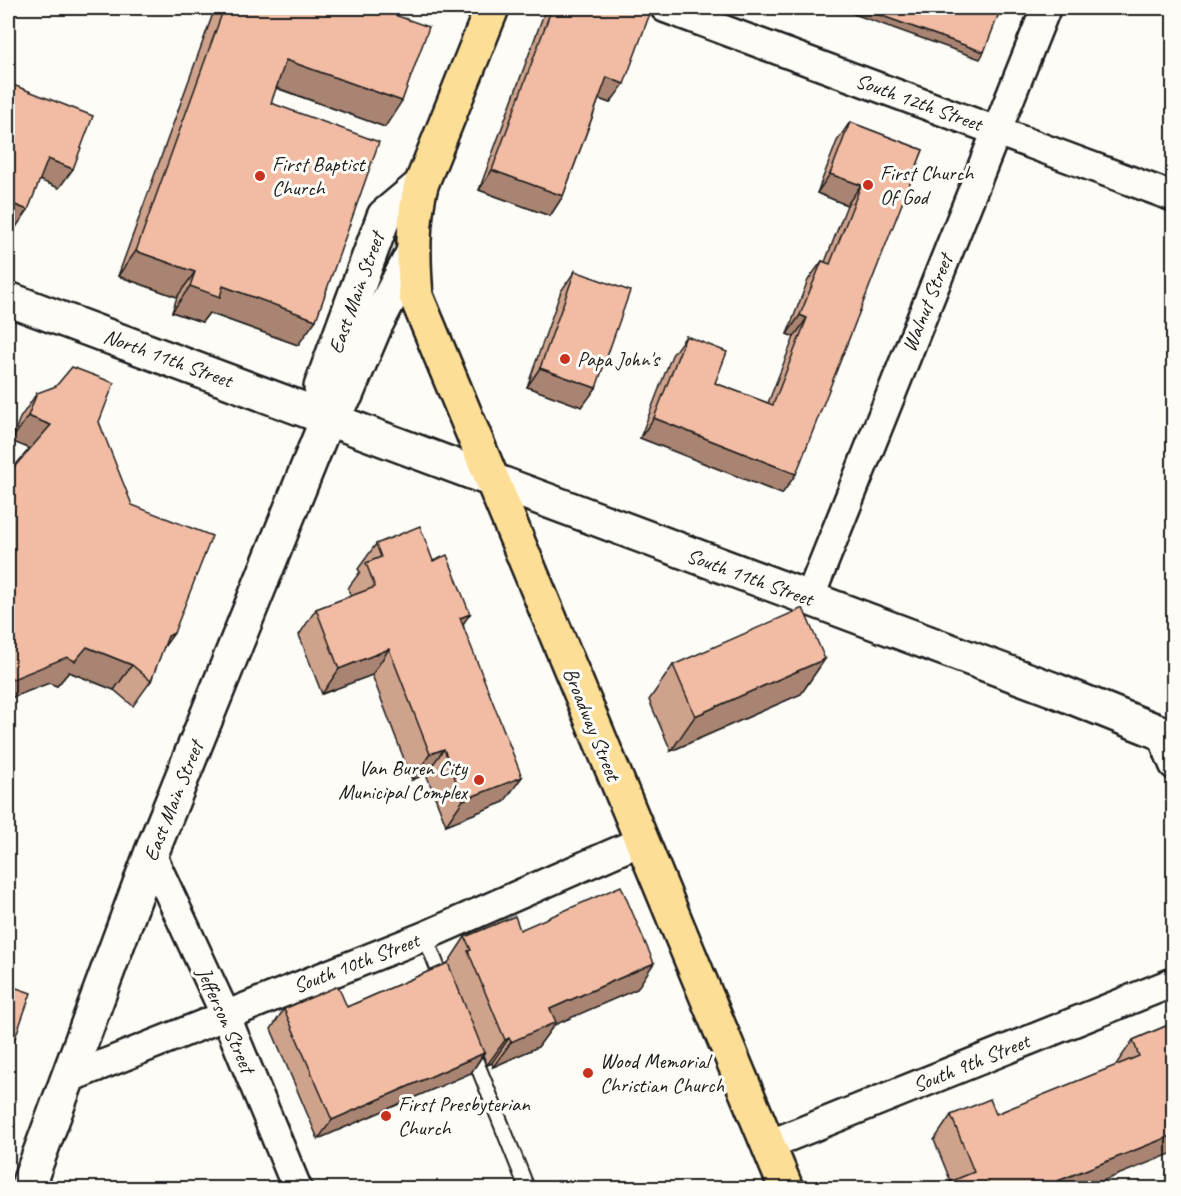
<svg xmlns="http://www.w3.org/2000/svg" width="1181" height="1196" font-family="Caveat,sans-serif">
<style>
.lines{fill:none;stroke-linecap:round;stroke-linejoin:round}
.lane-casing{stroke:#1c1c1c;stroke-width:18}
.street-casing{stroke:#1c1c1c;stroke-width:33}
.secondary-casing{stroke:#1c1c1c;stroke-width:38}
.primary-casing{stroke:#1c1c1c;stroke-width:38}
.lane{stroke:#fdfcf7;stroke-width:14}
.street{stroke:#fdfcf7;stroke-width:28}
.secondary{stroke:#fdfcf7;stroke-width:33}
.primary{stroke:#fdde96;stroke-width:33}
.wall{fill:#cfa28c;stroke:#1c1c1c;stroke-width:1.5}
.shaded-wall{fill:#a98472;stroke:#1c1c1c;stroke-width:1.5}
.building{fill:#f1bca3;stroke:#1c1c1c;stroke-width:1.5}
.poi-dot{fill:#c8321e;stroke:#fdfcf7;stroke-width:2}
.labels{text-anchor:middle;stroke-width:6;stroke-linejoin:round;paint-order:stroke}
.street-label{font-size:21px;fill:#1c1c1c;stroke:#fdfcf7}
.poi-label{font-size:21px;fill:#1c1c1c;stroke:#fdfcf7;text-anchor:start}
</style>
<rect width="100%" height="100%" fill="#fdfcf7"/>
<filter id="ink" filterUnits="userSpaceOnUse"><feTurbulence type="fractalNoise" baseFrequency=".0167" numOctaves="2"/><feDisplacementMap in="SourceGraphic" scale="12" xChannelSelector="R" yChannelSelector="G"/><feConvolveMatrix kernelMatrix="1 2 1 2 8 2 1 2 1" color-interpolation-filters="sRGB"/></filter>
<g filter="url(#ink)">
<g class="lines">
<g class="lane-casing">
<g id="lane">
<path d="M425 936 444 984"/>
<path d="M471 1049 527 1188"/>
</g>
</g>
<g class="street-casing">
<g id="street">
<path d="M665 8 1174 197"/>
<path d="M809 599 1046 8"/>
<path d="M1161 733 1174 765"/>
<path d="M151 854 225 1014 297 1188"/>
<path d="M69 1078 425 936 641 841"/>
<path d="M768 1145 1174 982"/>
</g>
</g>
<g class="secondary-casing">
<g id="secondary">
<path d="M8 299 1052 689 1174 738"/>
<path d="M328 417 321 387 384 216 421 185"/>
<path d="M27 1188 151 854 328 417 346 395 376 324 412 255"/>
</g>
</g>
<g class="primary-casing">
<path id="primary" d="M492 8 421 185C412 222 413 259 416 296L786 1188"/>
</g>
<use href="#lane" class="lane"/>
<use href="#street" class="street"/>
<use href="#secondary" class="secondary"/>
<use href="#primary" class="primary"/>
</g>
<g class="wall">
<path d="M215 8H375L385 127 276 88 271 103 298 345 209 313 202 322 172 312 177 297 118 276Z"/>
<path d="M546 8H652L610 103 599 99 563 196 550 216 479 190Z"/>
<path d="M850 122 923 150 782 494 640 438 672 355 686 336 715 383 768 403 794 337 787 334 808 280 822 261 825 262 847 205 817 193 837 141Z"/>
<path d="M575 271 582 407 527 387 561 291Z"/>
<path d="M37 393 99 422 174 633 163 648 151 681 133 706 114 690 69 672 57 686 49 683 8 699V474L30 448 11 441 20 418Z"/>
<path d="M376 544 433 561 463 624 504 802 446 825 426 774 412 780 372 675 322 694 299 635 316 609 351 596 348 588 360 572 358 569Z"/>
<path d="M825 659 801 694 671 751 649 700 673 665Z"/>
<path d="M520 930 637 989 554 1025 538 1047 493 1067 492 1063 487 1065 483 1055 471 1073 318 1139 271 1029 284 1009 347 1007 448 963 465 937Z"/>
<path d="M1173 1023V1153L951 1182 934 1140 951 1115 996 1114 1115 1066 1133 1040Z"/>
</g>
<g class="shaded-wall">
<path d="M837 8H860L984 52 980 59Z"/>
<path d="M286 60 402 101 385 127 269 85Z"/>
<path d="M607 77 624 84 610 103 593 97Z"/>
<path d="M48 159 73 169 59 188 34 178Z"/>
<path d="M492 170 563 196 550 216 479 190Z"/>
<path d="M830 174 861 185 847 205 817 193Z"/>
<path d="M8 202 28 210 14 230 8 227Z"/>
<path d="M136 251 195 272 177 297 118 276Z"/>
<path d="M190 286H223L316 320 298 345 209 313 202 322 172 312Z"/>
<path d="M800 315 807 318 794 337 787 334Z"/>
<path d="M540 368 596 388 582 407 527 387Z"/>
<path d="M28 416 51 425 33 450 11 441Z"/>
<path d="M654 418 796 474 782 494 640 438Z"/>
<path d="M470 614 452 640 460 618Z"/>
<path d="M174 633 156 658 168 636Z"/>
<path d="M87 647 132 665 114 690 69 672 57 686 49 683 8 699V681Z"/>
<path d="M389 649 372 675 322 694 339 669Z"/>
<path d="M825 659 801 694 671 751 695 716Z"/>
<path d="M444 749 426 774 412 780 430 754Z"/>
<path d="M522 777 504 802 446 825 463 800Z"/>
<path d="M654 963 637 989 554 1025 538 1047 493 1067 511 1042 550 1009Z"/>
<path d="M509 1038 492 1063 487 1065 505 1040Z"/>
<path d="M484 1053 471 1073 318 1139 332 1120Z"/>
<path d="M1173 1135V1153L1085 1188H1040Z"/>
</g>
<g class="building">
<path d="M224 8H375L429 27 402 101 286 60 271 103 379 142 316 320 223 286 220 297 190 286 195 272 136 251Z"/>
<path d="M552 8H652L624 84 607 77 563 196 492 170Z"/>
<path d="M860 8H1001L984 52Z"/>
<path d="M8 83 93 116 73 169 48 159 28 210 8 202Z"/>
<path d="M850 122 923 150 796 474 654 418 686 336 727 352 715 383 773 405 807 318 800 315 822 261 830 264 861 185 830 174Z"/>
<path d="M575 271 630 291 596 388 540 368Z"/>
<path d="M72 367 114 383 99 422 132 505 212 536 174 633 168 636 151 681 132 665 87 647 75 661 67 657 8 681V474L51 425 28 416 37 393 56 386Z"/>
<path d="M420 526 433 561 447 555 470 614 460 618 522 777 463 800 444 749 430 754 389 649 339 669 316 609 375 587 366 563 381 557 376 544Z"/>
<path d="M803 608 825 659 695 716 673 665Z"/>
<path d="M621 886 654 963 550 1009 556 1022 511 1042 509 1038 505 1040 468 951 471 950 465 937 515 916 520 930Z"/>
<path d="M448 963 484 1053 332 1120 284 1009 338 986 347 1007Z"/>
<path d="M8 985 31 993 8 1058Z"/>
<path d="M1173 1023V1135L1040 1188H935L974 1172 951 1115 990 1099 996 1114 1139 1056 1133 1040Z"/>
</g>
</g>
<g class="poi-dot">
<circle cx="260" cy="176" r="6"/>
<circle cx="868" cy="185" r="6"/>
<circle cx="565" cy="359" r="6"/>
<circle cx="479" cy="780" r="6"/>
<circle cx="588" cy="1073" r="6"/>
<circle cx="386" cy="1116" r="6"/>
</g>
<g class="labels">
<g class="street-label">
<text transform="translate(919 102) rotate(20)" y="7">South 12th Street</text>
<text transform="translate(356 293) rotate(-70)" y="7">East Main Street</text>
<text transform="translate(927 303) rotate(-68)" y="7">Walnut Street</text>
<text transform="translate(168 358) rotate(20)" y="7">North 11th Street</text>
<text transform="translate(750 577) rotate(20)" y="7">South 11th Street</text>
<text transform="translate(592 724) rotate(68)" y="7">Broadway Street</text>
<text transform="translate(173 801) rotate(-68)" y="7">East Main Street</text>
<text transform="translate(356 963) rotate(-21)" y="7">South 10th Street</text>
<text transform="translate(226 1020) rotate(66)" y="7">Jefferson Street</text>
<text transform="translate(971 1063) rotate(-22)" y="7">South 9th Street</text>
</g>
<g class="poi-label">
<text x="272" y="171">First Baptist<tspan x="272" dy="24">Church</tspan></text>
<text x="880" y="180">First Church<tspan x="880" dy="24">Of God</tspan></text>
<text x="577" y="366">Papa John's</text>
<text x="467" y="775" text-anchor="end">Van Buren City<tspan x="467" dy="24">Municipal Complex</tspan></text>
<text x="600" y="1068">Wood Memorial<tspan x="600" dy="24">Christian Church</tspan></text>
<text x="398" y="1111">First Presbyterian<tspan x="398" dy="24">Church</tspan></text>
</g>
</g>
<rect width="1181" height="1196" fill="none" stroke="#fdfcf7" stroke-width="30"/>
<rect x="15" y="15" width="1151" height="1166" fill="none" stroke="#1c1c1c" stroke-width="2" filter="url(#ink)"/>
</svg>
